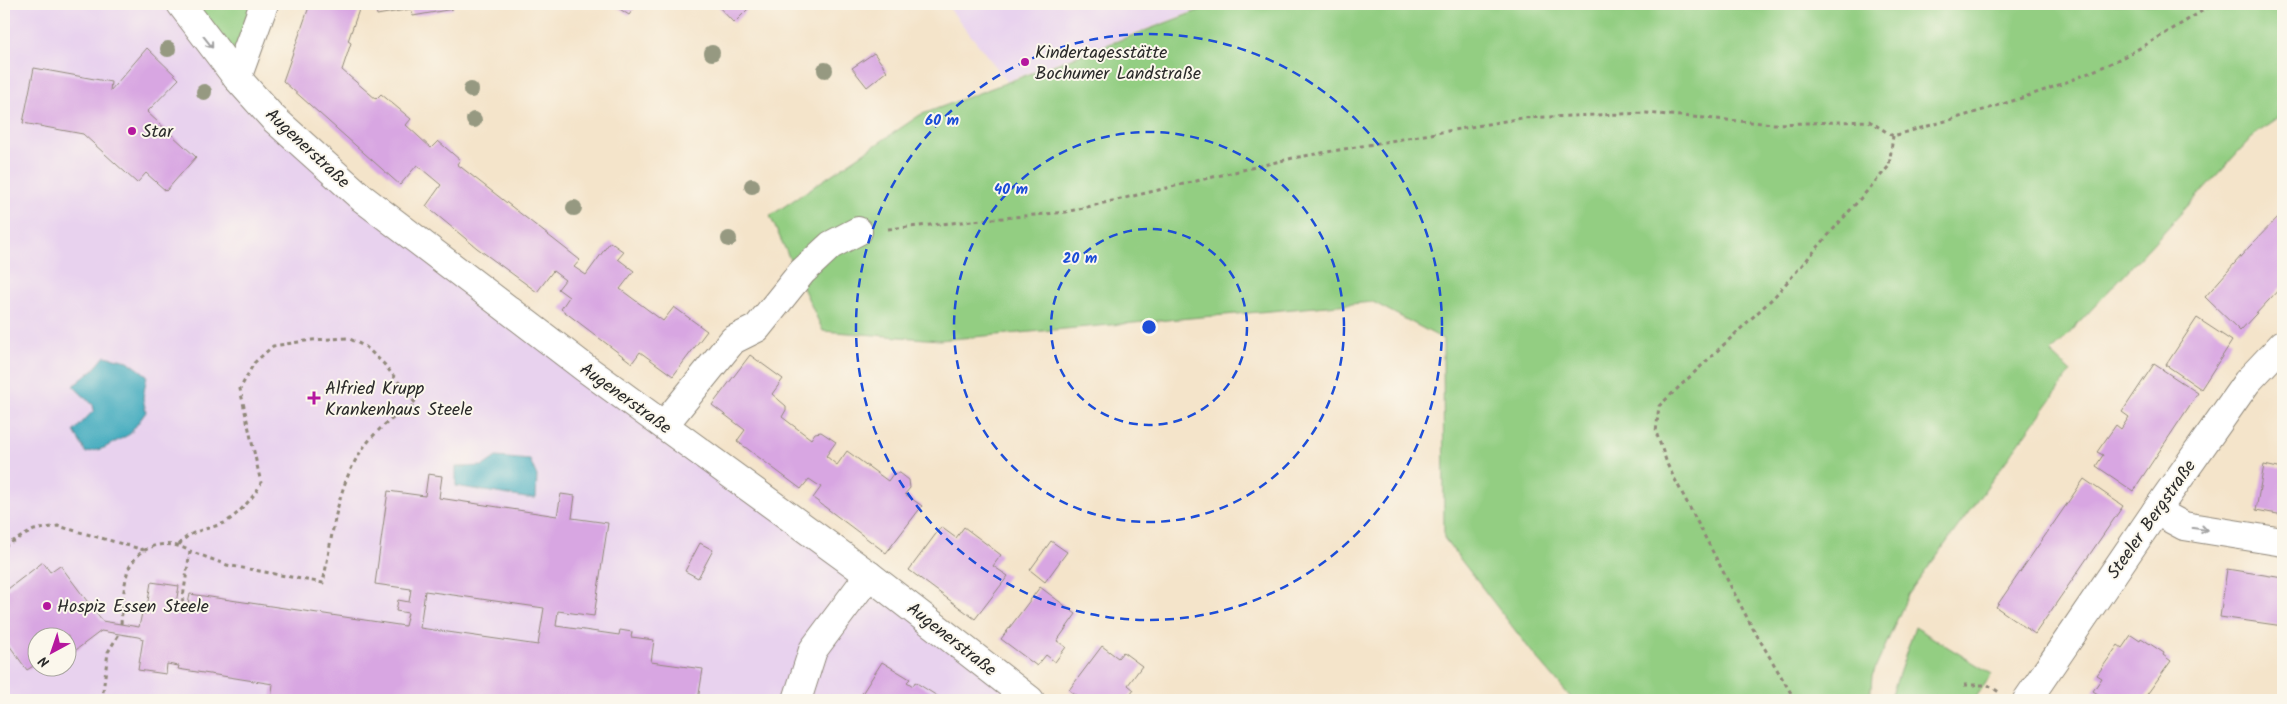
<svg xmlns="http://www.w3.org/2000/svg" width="2287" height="704" font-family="Kalam,sans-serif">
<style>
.built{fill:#e8d2ee;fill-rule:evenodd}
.green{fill:#93ce82;stroke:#5f7c56}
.water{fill:#3da9bd;stroke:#346a74}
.building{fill:#d8a6e2;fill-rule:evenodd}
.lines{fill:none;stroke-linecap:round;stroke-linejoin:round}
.minor-casing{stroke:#90887a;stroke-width:30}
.path{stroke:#90887a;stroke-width:3;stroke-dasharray:4 4;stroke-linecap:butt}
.minor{stroke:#fff;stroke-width:28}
.tree{fill:#969981}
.oneway{stroke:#a0a0a0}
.ring{fill:none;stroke:#1d4ed8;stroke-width:2.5;stroke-dasharray:9 6}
.poi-dot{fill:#b5179e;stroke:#fbf7ec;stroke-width:2}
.labels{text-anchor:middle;stroke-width:4;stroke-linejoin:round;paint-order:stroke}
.poi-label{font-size:18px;fill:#2b2b2b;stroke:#fbf7ec;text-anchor:start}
.street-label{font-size:18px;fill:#2b2b2b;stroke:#fbf7ec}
.centre{fill:#1d4ed8;stroke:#fbf7ec;stroke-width:2.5}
.ring-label{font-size:15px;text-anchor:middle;font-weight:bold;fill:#1d4ed8;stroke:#fbf7ec;stroke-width:4;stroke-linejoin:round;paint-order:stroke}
</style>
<rect width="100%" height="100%" fill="#fbf7ec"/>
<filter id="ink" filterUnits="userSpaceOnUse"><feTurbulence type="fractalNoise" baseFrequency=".02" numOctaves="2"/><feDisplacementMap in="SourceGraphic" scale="10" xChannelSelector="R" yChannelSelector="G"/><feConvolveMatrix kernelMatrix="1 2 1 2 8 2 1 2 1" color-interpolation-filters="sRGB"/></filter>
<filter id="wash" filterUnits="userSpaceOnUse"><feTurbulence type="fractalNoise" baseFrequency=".0096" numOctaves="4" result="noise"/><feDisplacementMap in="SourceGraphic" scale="20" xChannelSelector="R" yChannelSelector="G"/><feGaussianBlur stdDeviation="1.12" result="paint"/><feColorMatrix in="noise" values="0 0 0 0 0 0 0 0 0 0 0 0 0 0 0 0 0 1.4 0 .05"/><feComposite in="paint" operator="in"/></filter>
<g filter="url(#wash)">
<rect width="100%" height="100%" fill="#f4e4ca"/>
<g class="built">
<path d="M4 4H180L277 124 1025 700H4ZM38 636H68V666H38Z"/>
<path d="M946 4H1213L1007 81Z"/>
</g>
<g class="green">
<path d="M183 4H262L236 75Z"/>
<path d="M1216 4H2283V114L2252 137 2051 353 2071 372 1908 595 1872 676 1870 700H1573L1531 651 1444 538 1443 339 1373 302 939 340 823 331 770 216 920 115Z"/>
<path d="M1915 627 1992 674 1974 700H1890Z"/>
</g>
<g class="water">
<path d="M105 356 128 361 147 375 143 398 146 412 130 434 104 448 86 453 74 431 94 410 93 405 73 386 94 369Z"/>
<path d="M496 457 530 460 537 476 536 498H526L456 486V467L483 466Z"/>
</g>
<g id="blocks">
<g class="building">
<path d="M310 4H361L348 41 351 43 342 70 376 99 381 94 411 119 406 125 431 148 438 141 460 160 457 164 580 260 574 267 586 275 610 242 624 252 618 259 634 271 620 289 663 321 674 307 707 331 673 376 640 352 632 363 561 309 569 297 558 289 565 280 553 271 537 292 477 248 426 206 441 185 417 165 400 185 283 81Z"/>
<path d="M375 4H452L453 9 413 16 411 9 377 15Z"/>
<path d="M612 4H637L629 15Z"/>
<path d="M716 4H751L752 5 734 23Z"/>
<path d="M147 48 179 79 147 112 196 157 166 191 146 173 137 183 83 134 23 123 34 68 111 82 110 91Z"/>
<path d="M874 53 887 71 867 87 852 68Z"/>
<path d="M2283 212V285L2240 331 2205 297 2249 247Z"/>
<path d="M2197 318 2232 341 2201 389 2166 365Z"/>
<path d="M750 355 783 379 772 394 786 406V410L782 417 811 439 815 433 821 432 836 442 826 456 837 465 847 451 888 481 893 474 900 473 909 480 910 488 905 494 922 506 886 553 813 498 821 487 809 479 801 489 737 441 745 430 712 405Z"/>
<path d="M2154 364 2198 393 2133 491 2096 466 2103 455 2097 452 2116 425 2121 429 2129 417 2122 412Z"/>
<path d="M2264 465 2283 469V515L2256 510Z"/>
<path d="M428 474 442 476 439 498 557 516 561 494 575 496 572 518 608 523 594 616 558 611 556 626 619 635 620 630 632 632 631 637 654 640 651 662 703 669 698 700H271L273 684 178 669 179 666 167 664 166 674 138 670 143 639 138 637 101 631 68 656V636H38V663L27 670 4 638V592L43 562 50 572 60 565 102 621 139 627 142 613 146 614 151 582 179 586 176 603 188 604 190 594 405 626 408 613 396 611 398 600 409 602 411 589 375 584 388 491 425 496ZM425 591 544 608 538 645 420 628Z"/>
<path d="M2084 479 2123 506 2035 634 1996 607Z"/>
<path d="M941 527 956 538 964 527 1001 555 993 566 1008 576 975 619 909 570Z"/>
<path d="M1051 541 1067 552 1045 582 1030 570Z"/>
<path d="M700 543 713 550 698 578 685 571Z"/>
<path d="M2227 569 2283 578V626L2220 617Z"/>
<path d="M1040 587 1076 614 1057 641 1066 647 1055 662 1046 655 1037 666 1001 639Z"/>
<path d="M2131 635 2140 641 2141 638 2164 653 2163 655 2171 661 2143 700H2102L2104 698 2093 691 2102 678 2097 675 2118 645 2122 648Z"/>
<path d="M1102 646 1118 658 1123 652 1142 666 1128 685 1134 690 1126 700H1082L1069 690Z"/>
<path d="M882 662 910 679 907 682 913 686 915 682 942 699 941 700H858Z"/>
<path d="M40 666H53L44 673Z"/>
</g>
</g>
</g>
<g filter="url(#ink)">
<use href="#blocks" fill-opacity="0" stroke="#90887a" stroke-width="1"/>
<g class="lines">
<g class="minor-casing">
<g id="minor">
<path d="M181 4 237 78 273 118 362 198 585 368 869 575 1030 700"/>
<path d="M237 78 264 4"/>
<path d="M664 425 733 340 757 328 802 272 831 245 858 231"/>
<path d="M2156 511 2184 526 2283 542"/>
<path d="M797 700 813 650 869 575"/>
<path d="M2027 700 2156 511 2247 382 2283 344"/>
</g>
</g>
<g class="path">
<path d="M888 229 1066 212 1293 158 1522 118 1646 113 1774 124 1869 121 1893 136C1966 115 2040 96 2109 64 2145 47 2180 24 2214 4"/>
<path d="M179 545C190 529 208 530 224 523 236 517 256 495 261 483L240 389 254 363 273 346 312 340 348 338 366 347 384 364 416 404C339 444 338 507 323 583L227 565 190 551"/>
<path d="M4 546 34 530 58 526 144 550"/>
<path d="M121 624C122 611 124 576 130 566 143 543 168 539 190 551L182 604"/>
<path d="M1964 685H1988L1999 692"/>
<path d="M102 700 108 652 119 634"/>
<path d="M1795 700 1752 627 1668 466 1656 432 1659 406 1774 297 1889 166 1893 136"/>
</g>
<use href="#minor" class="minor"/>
</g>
<g class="tree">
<circle cx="168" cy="49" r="8"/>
<circle cx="712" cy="53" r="8"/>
<circle cx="825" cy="70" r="8"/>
<circle cx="471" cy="90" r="8"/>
<circle cx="204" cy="92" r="8"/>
<circle cx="474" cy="120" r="8"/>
<circle cx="752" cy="186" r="8"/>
<circle cx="574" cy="208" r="8"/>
<circle cx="729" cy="239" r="8"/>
</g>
<defs><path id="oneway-shaft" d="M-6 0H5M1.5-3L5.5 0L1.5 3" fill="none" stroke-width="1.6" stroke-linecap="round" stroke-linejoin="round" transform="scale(1.25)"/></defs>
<g class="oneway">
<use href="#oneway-shaft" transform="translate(208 42) rotate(52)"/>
<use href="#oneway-shaft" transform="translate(2200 529) rotate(8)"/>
</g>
</g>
<g class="ring">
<circle cx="1149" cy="327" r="98"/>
<circle cx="1149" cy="327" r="195"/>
<circle cx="1149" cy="327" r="293"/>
</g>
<g class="poi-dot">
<circle cx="1025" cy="62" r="5"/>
<circle cx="132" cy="131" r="5"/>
<path d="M311.5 390.5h5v5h5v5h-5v5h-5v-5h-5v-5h5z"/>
<circle cx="47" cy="606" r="5"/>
</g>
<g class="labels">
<g class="poi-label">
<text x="1035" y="58">Kindertagesstätte<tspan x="1035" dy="21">Bochumer Landstraße</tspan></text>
<text x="142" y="137">Star</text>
<text x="325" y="394">Alfried Krupp<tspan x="325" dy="21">Krankenhaus Steele</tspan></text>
<text x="57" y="612">Hospiz Essen Steele</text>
</g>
<g class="street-label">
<text transform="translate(308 148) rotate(43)" y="6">Augenerstraße</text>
<text transform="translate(626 398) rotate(36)" y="6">Augenerstraße</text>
<text transform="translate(2151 519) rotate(-55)" y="6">Steeler Bergstraße</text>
<text transform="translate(952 639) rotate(38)" y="6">Augenerstraße</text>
</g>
</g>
<circle cx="1149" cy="327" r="8" class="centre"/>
<g class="ring-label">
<text x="942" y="125">60 m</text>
<text x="1011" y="194">40 m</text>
<text x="1080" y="263">20 m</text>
</g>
<rect width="2287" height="704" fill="none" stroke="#fbf7ec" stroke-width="20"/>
<g transform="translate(52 652) rotate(220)"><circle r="24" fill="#fbf7ec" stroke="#a8a59f"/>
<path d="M0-4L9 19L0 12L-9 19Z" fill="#b5179e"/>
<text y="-8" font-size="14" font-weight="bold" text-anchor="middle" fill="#2b2b2b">N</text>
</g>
</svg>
